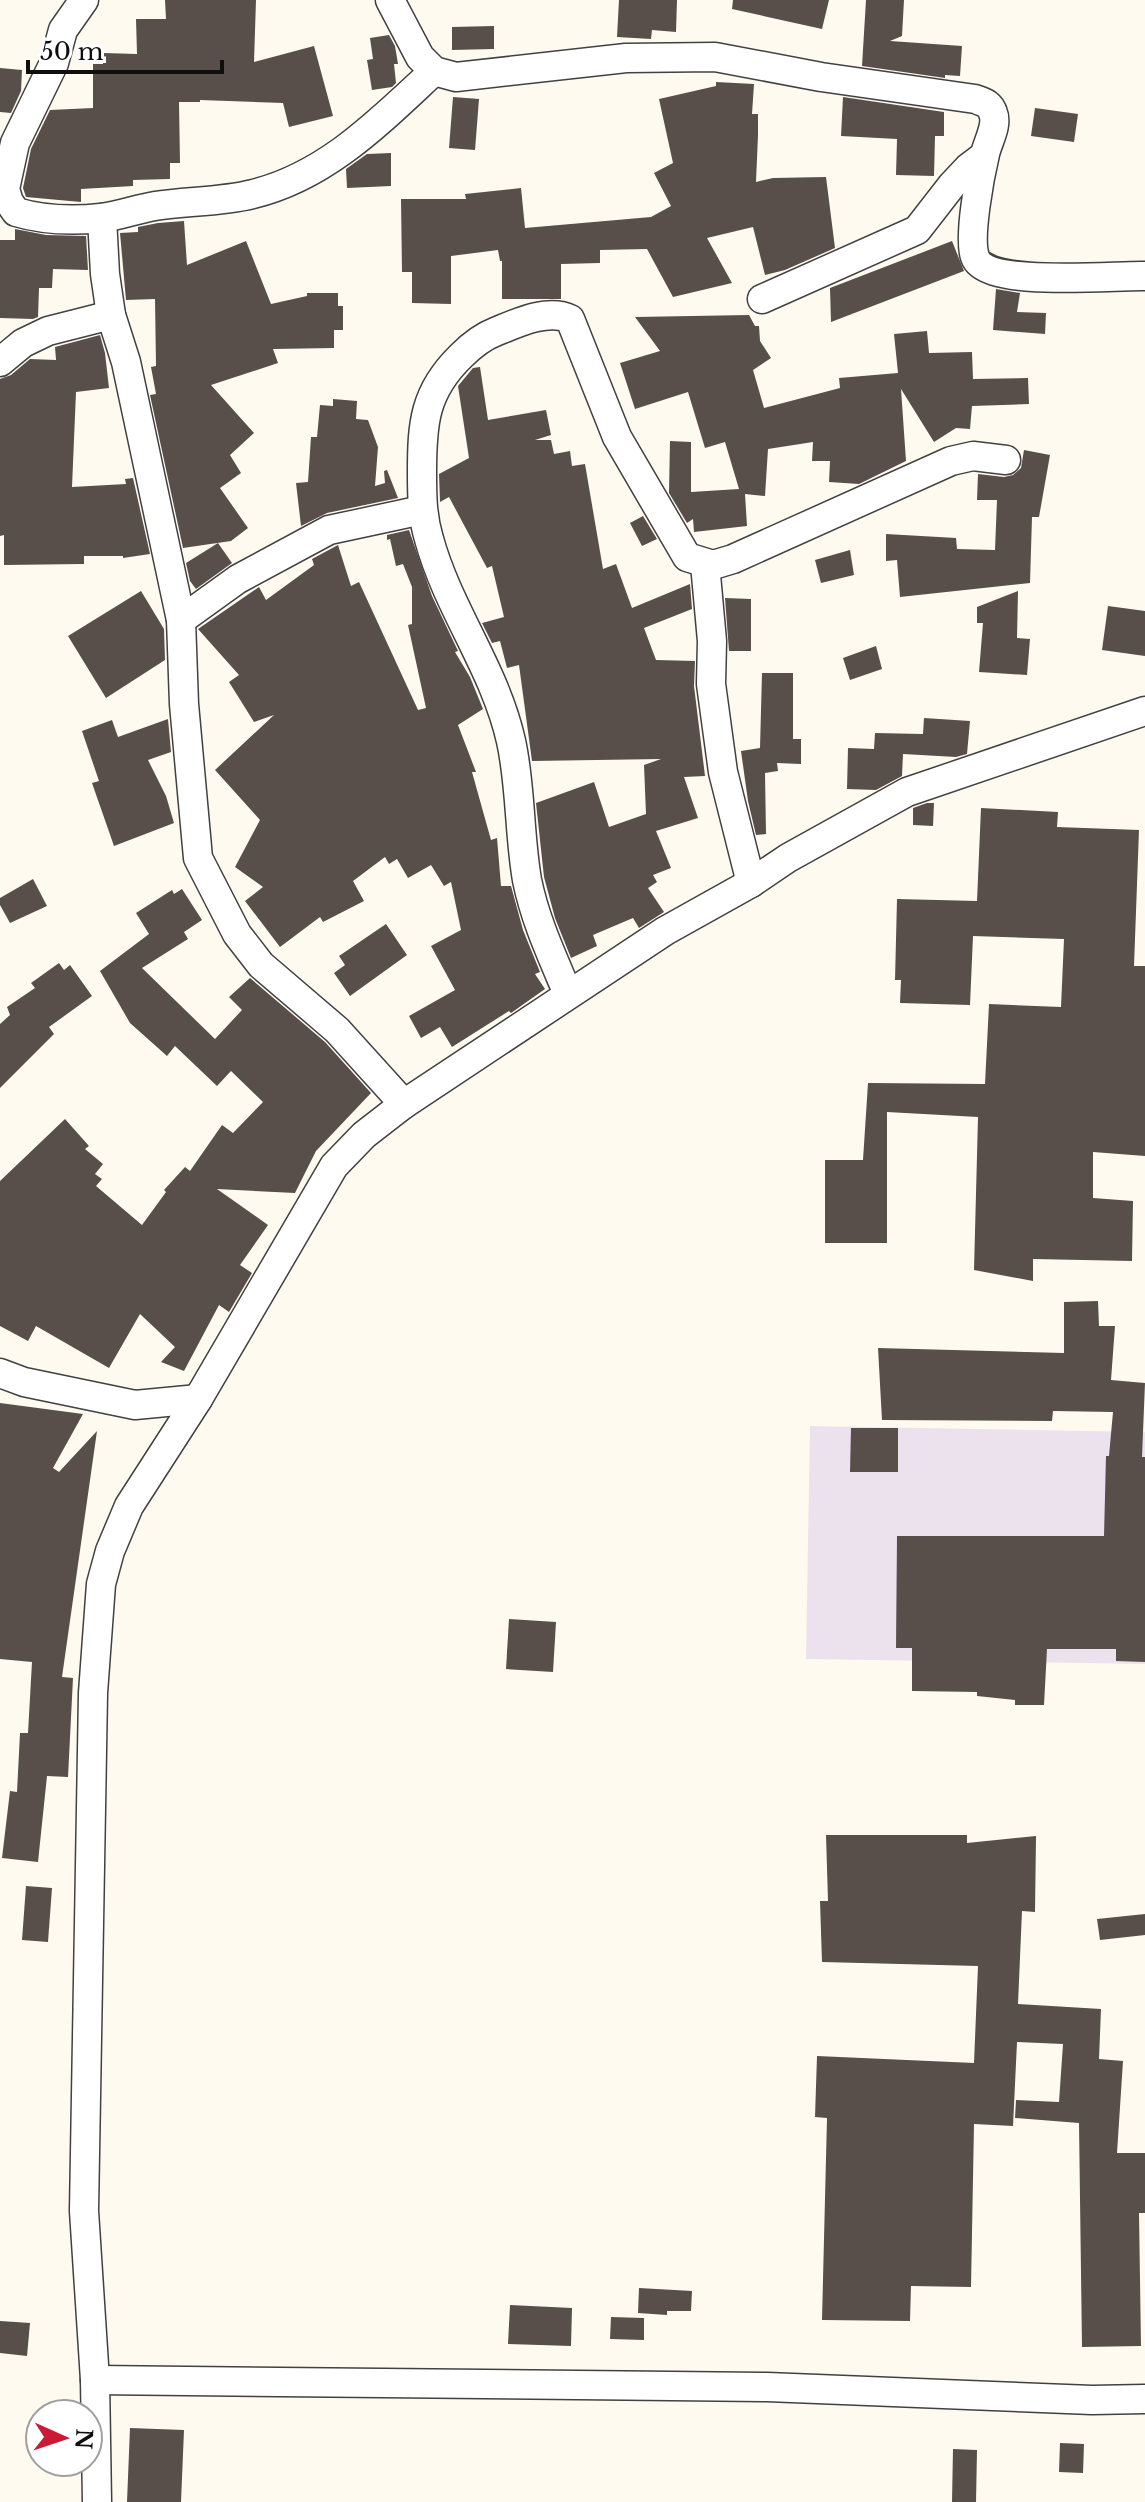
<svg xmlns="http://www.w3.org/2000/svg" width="1145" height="2502" font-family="'Libre Baskerville',serif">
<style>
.industrial{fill:#ebe2ee}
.building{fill:#584e4a}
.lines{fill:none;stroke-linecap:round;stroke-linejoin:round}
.minor-casing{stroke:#414141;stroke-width:31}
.minor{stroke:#fff;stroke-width:28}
</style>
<rect width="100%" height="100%" fill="#fffaf0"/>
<path class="industrial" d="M810 1426 1145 1432V1664L806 1659Z"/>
<g class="building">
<path d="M165 0H256L254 62 314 46 333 116 289 127 283 103 200 100V102H179L180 163H170V179L133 180V186L81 189V202L26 197 23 188 31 149 50 110 93 108V64H103V53L137 54 136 19H166Z"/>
<path d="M619 0H677L676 32 652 30 651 39 617 37Z"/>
<path d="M733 0H829L822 29 732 9Z"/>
<path d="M866 0H904L902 36 890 41 962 46 960 76 945 75V78L862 66Z"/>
<path d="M494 26V49L452 50V27Z"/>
<path d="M389 35 395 46 398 64H394L396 83 392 87 372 90 367 60 373 59 370 38Z"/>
<path d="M0 68 22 70 21 91 11 113 0 112Z"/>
<path d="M716 82 754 84 752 114H758V135L756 182 773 178 826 177 835 248 785 270 765 275 753 227 707 238 732 283 673 297 647 249 600 250V263L561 264V299H502V261H500L498 250 451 256V304L412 303V272H402L401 199H466L465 194 521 188 525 228 651 217 671 206 654 173 673 163 659 99 716 86Z"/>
<path d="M453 97 479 99 475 150 449 148Z"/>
<path d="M843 97 944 112V136H935L934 176 896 175 897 139 841 136Z"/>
<path d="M1035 108 1078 114 1074 142 1031 136Z"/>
<path d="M391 153V186L347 188 346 169 367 154Z"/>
<path d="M184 221 187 265 246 241 271 304 307 296V293H338V306H343V330H334V348L273 349 278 363 211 385 254 433 230 455 241 473 220 488 248 528 231 541 183 548 150 395 156 394 151 367 156 366 155 299 126 300 120 233 138 232V227L158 223Z"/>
<path d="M15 229 46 235 86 236 88 270 53 269 52 288H39L38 317 33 319 0 318V240H15Z"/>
<path d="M952 241 964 271 831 322 830 288Z"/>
<path d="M996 289 1020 293 1017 312 1046 313 1045 334 993 330Z"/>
<path d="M749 315 755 326H759L760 341 771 358 753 370 764 408 840 388 839 378 898 373 894 334 927 331 929 353 972 352 973 379 1028 378 1029 404 972 406 970 429 956 428 934 442 901 389 906 461 859 484 829 482 830 461H812L813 442 768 449 765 496 745 494 747 526 694 532 693 519 687 523 669 493 670 441 691 442V492L739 489 725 442 705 448 688 392 635 409 620 363 660 351 635 317Z"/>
<path d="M100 335 105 353 109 388 76 392 72 487 126 484 125 479 133 478 150 554 123 558V556H84V564L4 565V535L0 536V379L11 375 30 359 56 360 55 347Z"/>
<path d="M480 367 488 420 546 410 551 435 535 440H551L554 454 570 451 572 466 585 464 603 569 616 564 632 608 690 584 692 609 644 628 656 660 695 661 694 686 705 776 684 777 698 818 656 831 671 868 653 875 657 882 648 888 664 912 639 928 633 918 593 935 597 946 571 958 555 918 544 877 536 803 594 782 609 827 646 814 644 765 661 759 532 761 519 665 507 668 500 641 492 643 482 623 504 617 492 566 487 568 449 497 440 502 439 474 469 458 458 386 473 368Z"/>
<path d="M333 399 357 401 356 419 368 420 378 447 375 486 385 483 384 471 387 470 398 498 327 513 301 526 296 483 308 482 311 437H317L320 405 333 406Z"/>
<path d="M1024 450 1050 455 1039 517H1032L1030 583 900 597 897 560 886 561V534L956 538 957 549 995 550 997 500H977L978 474 1004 477 1013 475 1021 468Z"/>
<path d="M643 516 657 539 642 546 630 523Z"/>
<path d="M409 530 432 596 458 651 455 652 470 677 483 709 458 725 476 772H472L491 840 497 838 501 886H511L523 930 540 972 535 974 545 989 511 1013 509 1011 452 1047 440 1027 421 1038 409 1016 455 990 431 946 461 930 451 882 444 886 431 865 408 878 397 859 389 864 385 857 353 881 364 901 323 922 320 917 280 947 245 901 263 887 235 867 260 820 215 770 274 715 254 722 229 682 239 675 198 629 259 587 266 600 314 565 312 559 338 545 351 586 359 582 418 710 426 708 408 625 412 624V587L403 564 396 566 390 539 387 540V535Z"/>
<path d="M218 543 232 563 196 589 190 581 186 563Z"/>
<path d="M850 550 854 575 821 583 815 560Z"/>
<path d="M141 591 164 629 165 660 106 698 68 636Z"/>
<path d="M1018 591 1017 638 1030 639 1027 675 979 672 983 623H977V607Z"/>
<path d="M725 598 751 599V651H729Z"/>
<path d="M1108 606 1145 611V656L1102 650Z"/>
<path d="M876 646 882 669 850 680 843 658Z"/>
<path d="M762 673H793V739H801V764L777 763 778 771 765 773 766 834 756 835 748 801 741 751 760 748Z"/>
<path d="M924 718 970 721 967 754 956 757 903 754 902 776 876 790 847 789 848 748 874 749 875 733 923 734Z"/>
<path d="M168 719 171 752 148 760 166 796 174 823 114 846 92 783 99 781 82 731 112 720 118 737Z"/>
<path d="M927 803H934L933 826 913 825V808Z"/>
<path d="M981 808 1058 812 1057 827 1139 830 1134 966H1145V1156L1093 1152V1198L1133 1201 1132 1261 1033 1259V1281L974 1270 978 1117 887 1112V1243H825V1160H863L868 1083 985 1084 989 1004 1061 1007 1064 939 973 936 970 1005 900 1003 901 980H895L897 899 977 901Z"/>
<path d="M33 879 47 906 10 923 0 905V898Z"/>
<path d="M182 889 202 920 184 932 188 939 142 968 215 1039 242 1010 229 997 250 978 325 1042 371 1093 316 1151 295 1193 217 1189 268 1225 240 1265 252 1273 229 1312 219 1305 184 1371 161 1362 175 1347 140 1314 109 1368 36 1326 28 1341 0 1326V1181L65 1119 89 1146 85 1149 103 1164 95 1174 102 1179 96 1186 142 1225 166 1192 164 1190 185 1167 190 1171 222 1125 233 1133 263 1102 231 1071 217 1086 175 1046 167 1056 130 1023 100 971 149 934 136 913 172 890 174 894Z"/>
<path d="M386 924 407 955 350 996 334 973 345 965 339 956Z"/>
<path d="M59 963 64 970 70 965 92 996 49 1027 54 1034 0 1088V1024L10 1015 7 1007 35 988 31 983Z"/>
<path d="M1098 1301 1099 1326H1115L1111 1380 1145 1383 1142 1457H1145V1662L1116 1661V1649H1047L1044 1705H1015V1700L977 1696V1692L912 1691V1648H896L897 1536H1104L1106 1456H1109L1113 1412 1053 1411 1052 1421 882 1420 878 1348 1064 1353V1302Z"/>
<path d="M0 1403 83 1414 53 1468 59 1472 97 1431 62 1677 73 1678 68 1777 47 1776 38 1862 2 1858 10 1791 17 1792 20 1733H28L32 1662 0 1659Z"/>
<path d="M851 1428H898V1472H850Z"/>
<path d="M509 1619 556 1622 553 1672 506 1669Z"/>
<path d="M826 1835H967V1843L1036 1836 1035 1912 1022 1911 1018 2004 1101 2009 1099 2059 1123 2061 1117 2153H1145V2213H1139L1141 2346 1082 2347 1079 2123 1015 2118 1016 2100 1059 2102 1063 2044 1017 2042 1013 2126 974 2124 971 2287 911 2286 910 2321 822 2320 827 2118 815 2117 817 2056 974 2063 978 1966 822 1962 820 1901H828Z"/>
<path d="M26 1886 52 1888 48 1942 22 1940Z"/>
<path d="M1145 1914V1935L1100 1940 1097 1919Z"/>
<path d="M639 2288 692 2291 691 2311H667V2315L638 2313Z"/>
<path d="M510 2305 572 2308 571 2346 508 2344Z"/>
<path d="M611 2317 644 2318V2340L610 2339Z"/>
<path d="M0 2321 30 2323 27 2356 0 2353Z"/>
<path d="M130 2428 184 2430 181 2502H127Z"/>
<path d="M1060 2443 1084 2444 1083 2473 1059 2472Z"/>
<path d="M953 2449 977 2450 976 2502H952Z"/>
</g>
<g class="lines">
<g class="minor-casing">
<g id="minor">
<path d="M84 0 63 30 54 63 15 143 5 189 9 202 16 212C43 220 73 221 101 218 119 216 137 209 155 206 187 201 221 202 253 194 327 176 380 121 434 71"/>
<path d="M390 0 420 57 434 71 456 77 626 58 715 57 821 77 975 99C983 102 990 103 993 113 998 125 988 141 985 154 980 175 968 237 975 257 986 288 1113 275 1145 276"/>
<path d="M102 218 105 274 111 315 126 362 181 620 184 704 198 858 237 934 261 965 337 1030 404 1104"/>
<path d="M762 299 917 230 952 185 968 168 984 156"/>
<path d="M0 362 23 343 48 331 111 315"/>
<path d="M705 564 712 641 711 684 723 772 751 883"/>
<path d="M181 620 238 579 329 530 422 510"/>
<path d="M568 994C552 956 535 920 527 880 519 834 521 786 511 741 495 669 448 609 429 539 422 516 422 495 422 472 422 424 424 392 461 356 470 347 482 337 495 332 517 323 548 308 570 319L617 437 687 557 713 565 733 559 951 461 973 456 1006 460"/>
<path d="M0 1373 24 1382 135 1405 198 1399"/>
<path d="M95 2380 767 2387 1092 2400 1145 2399"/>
<path d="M97 2502 95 2380 84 2211 93 1693 101 1584 110 1551 129 1506 198 1399 334 1166 364 1135 404 1104 665 931 751 883 788 858 907 792 1145 711"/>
</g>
</g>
<use href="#minor" class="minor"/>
</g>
<g transform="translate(64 2438) rotate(93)"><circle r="38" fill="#ffffff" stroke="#9f9f9f" stroke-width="2"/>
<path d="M0-6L14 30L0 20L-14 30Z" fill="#cc1934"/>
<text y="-12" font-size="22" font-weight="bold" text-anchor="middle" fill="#0e0e0e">N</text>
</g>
<path d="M28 60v12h194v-12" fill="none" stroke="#0e0e0e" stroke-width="4"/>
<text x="40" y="60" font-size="24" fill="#0e0e0e" stroke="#ffffff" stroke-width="6" paint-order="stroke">50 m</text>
</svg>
